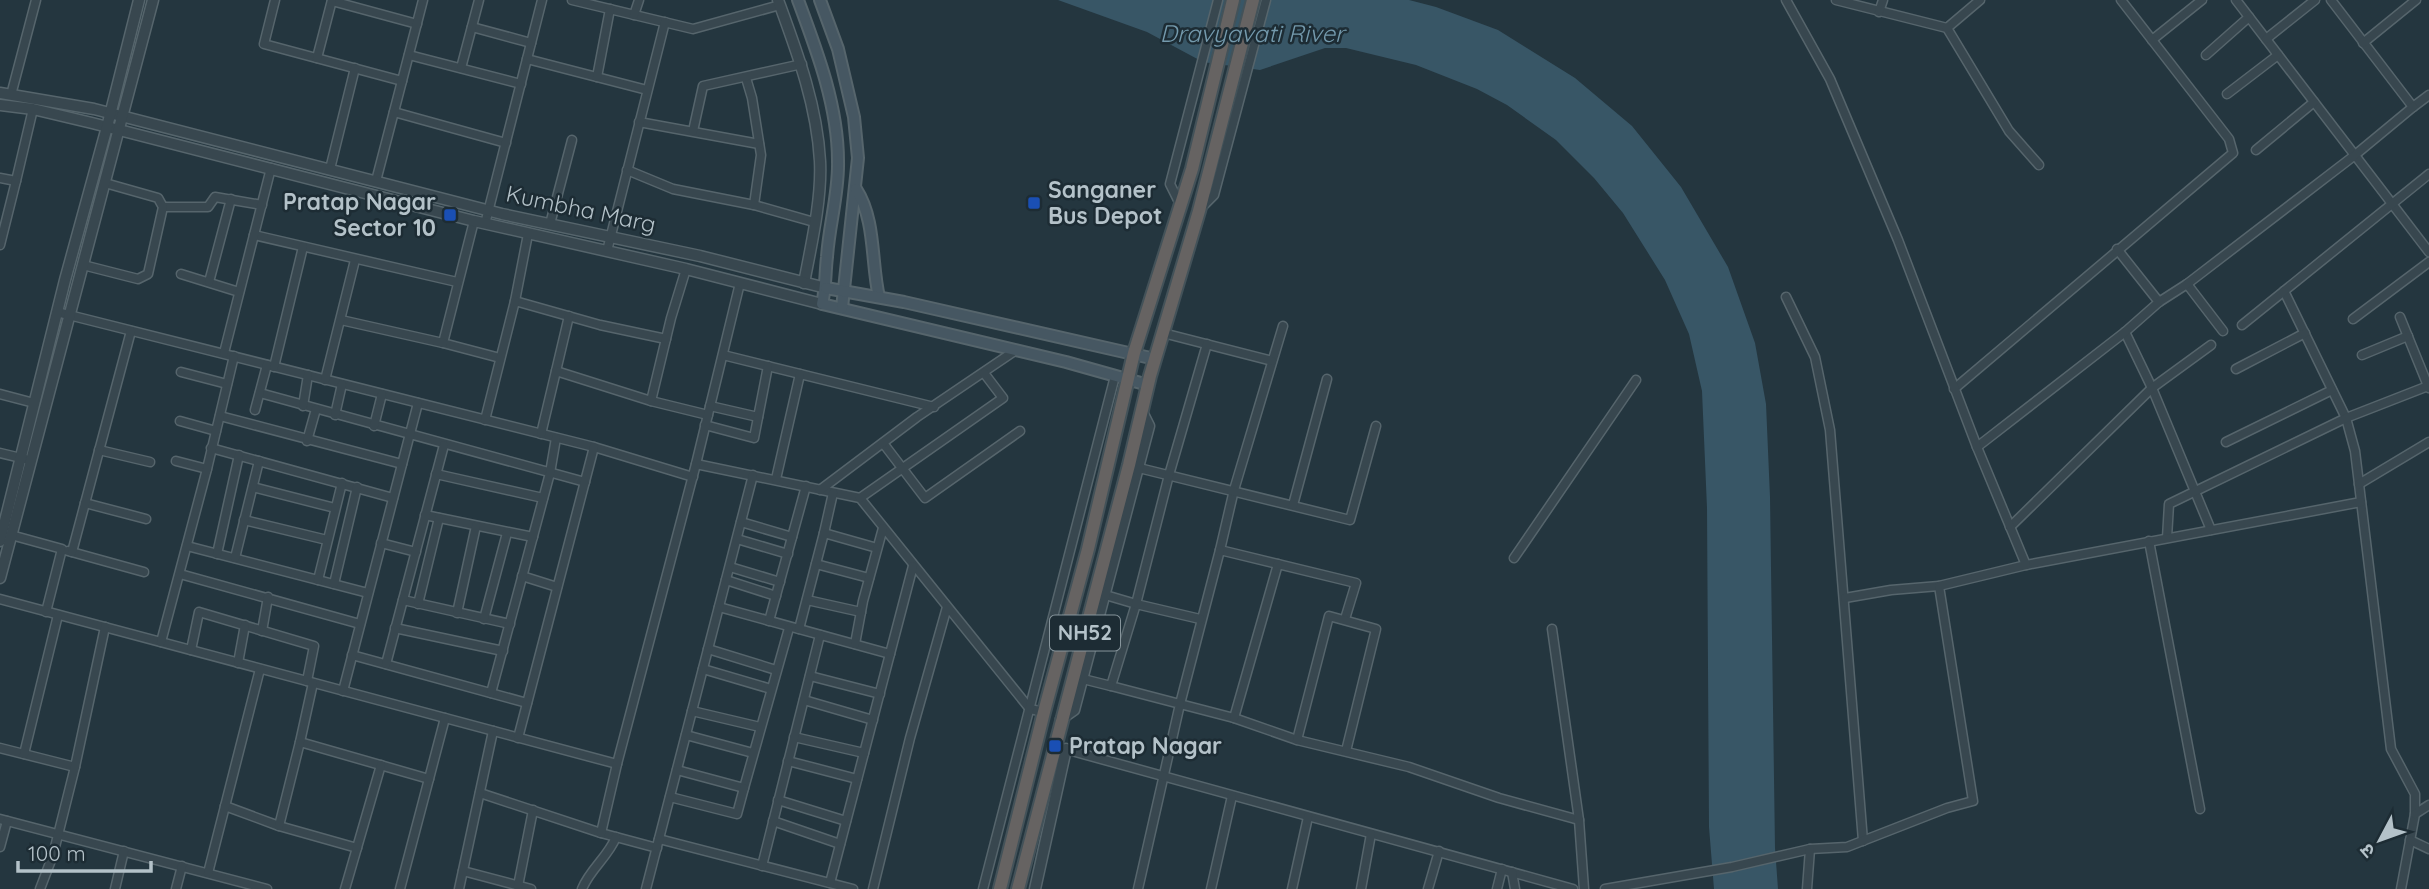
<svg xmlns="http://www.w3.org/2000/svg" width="2429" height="889" font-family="Quicksand,'Noto Sans Devanagari',sans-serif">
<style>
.water{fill:#385666}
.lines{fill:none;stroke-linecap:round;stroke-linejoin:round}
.minor-casing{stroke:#56656c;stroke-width:11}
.tertiary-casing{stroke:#56656c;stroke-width:13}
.secondary-casing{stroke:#56656c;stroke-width:14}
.trunk-casing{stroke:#435259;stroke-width:16}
.minor{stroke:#38474f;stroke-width:8}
.tertiary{stroke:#38474f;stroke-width:10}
.secondary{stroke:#465762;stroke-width:10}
.trunk{stroke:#666362;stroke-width:12}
.transit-dot{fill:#1a4fb4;stroke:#1d2c34;stroke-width:2.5}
.labels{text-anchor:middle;stroke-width:5;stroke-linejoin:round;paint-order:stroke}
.shield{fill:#1d2c34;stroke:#87959c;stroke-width:2}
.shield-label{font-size:21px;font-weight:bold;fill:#b4c2c9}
.poi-label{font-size:23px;font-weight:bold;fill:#b4c2c9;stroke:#1d2c34;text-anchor:start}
.street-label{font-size:23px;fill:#b4c2c9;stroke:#1d2c34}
.water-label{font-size:24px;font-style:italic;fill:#749aad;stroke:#1d2c34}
</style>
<rect width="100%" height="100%" fill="#24363f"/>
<path class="water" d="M1058 0H1409L1436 7 1498 30 1575 78 1632 126 1681 187 1728 267 1755 343 1766 404 1770 497 1775 848 1778 889H1714L1709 827 1707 508 1702 391 1689 334 1665 280 1623 213 1594 178 1556 140 1507 105 1477 89 1416 65 1346 48H1325L1260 70 1203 62 1147 32Z"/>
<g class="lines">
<g class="minor-casing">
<g id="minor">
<path d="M275 0 264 44 402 81"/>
<path d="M572 0 693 29 780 5"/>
<path d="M1836 0 1947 28 2009 131 2039 165"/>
<path d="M2236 0 2429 252"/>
<path d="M2331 0 2413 107 2429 95"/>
<path d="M332 1 417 24"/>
<path d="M1879 12 1883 0"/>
<path d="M634 15 639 0"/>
<path d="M472 27 531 43"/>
<path d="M1947 28 1980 0"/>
<path d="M2266 39 2315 0"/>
<path d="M2152 40 2202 0"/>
<path d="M2363 43 2416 0"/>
<path d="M409 55 521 84"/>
<path d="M2206 55 2249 17"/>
<path d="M317 58 332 0"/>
<path d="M527 59 647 90"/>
<path d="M461 68 479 0"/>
<path d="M597 77 610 9"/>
<path d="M746 78 752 98 761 155 754 205"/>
<path d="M2227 94 2278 55"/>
<path d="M11 95 36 0"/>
<path d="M394 112 506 143"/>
<path d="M639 122 759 144"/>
<path d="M693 131 703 86 802 64"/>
<path d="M2256 150 2314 102"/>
<path d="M330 169 355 68"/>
<path d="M627 170 673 189 754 205 814 222"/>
<path d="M0 178 16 181 33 109"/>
<path d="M376 181 423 0"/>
<path d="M1181 206 1170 184 1218 0"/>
<path d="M163 207H208L215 197 262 205"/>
<path d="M1200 209 1214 195 1266 0"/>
<path d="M474 221 443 343 500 358"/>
<path d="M485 224 542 0"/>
<path d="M550 224 572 140"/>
<path d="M528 234 515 301 600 325 666 339"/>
<path d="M254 235 457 282"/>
<path d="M0 245 16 181"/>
<path d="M2117 249 2159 302"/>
<path d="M607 251 665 22"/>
<path d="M83 265 138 279 148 274 163 207 158 198 105 183"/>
<path d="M181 274 239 292"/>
<path d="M209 282 231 199"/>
<path d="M2187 284 2223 331"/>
<path d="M2284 291 2346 418 2355 451 2391 749 2415 794V814L2401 889"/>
<path d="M1786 297 1815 357 1830 430 1863 841"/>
<path d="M57 312 594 447 693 477"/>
<path d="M2400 317 2428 386"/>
<path d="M2353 319 2429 262"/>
<path d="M341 320 443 343"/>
<path d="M2242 325 2429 174"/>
<path d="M1283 326 1234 490 1220 550 1356 583 1345 619"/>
<path d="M2125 332 2152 388 2211 530"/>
<path d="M1163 333 1272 361"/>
<path d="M224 353 271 168"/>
<path d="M723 355 934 407"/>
<path d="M2362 355 2408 336"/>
<path d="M274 367 303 247"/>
<path d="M2236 369 2305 333"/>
<path d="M556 371 569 316"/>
<path d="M181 372 227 384"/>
<path d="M325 380 355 260"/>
<path d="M1954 389 2233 153 2229 139 2121 0"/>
<path d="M260 393 585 482"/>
<path d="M0 394 34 403"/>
<path d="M651 401 708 415"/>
<path d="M303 406 308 375"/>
<path d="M710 406 758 417"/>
<path d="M255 410 267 365"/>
<path d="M335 415 342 384"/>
<path d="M220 416 402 464"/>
<path d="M485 420 515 301"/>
<path d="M180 421 216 431"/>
<path d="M705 425 754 438 768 366"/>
<path d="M374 426 382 394"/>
<path d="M541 434 556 371 651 401 671 318 686 269"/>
<path d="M307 441 316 409"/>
<path d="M2226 442 2332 390"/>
<path d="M883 443 925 498 1020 431"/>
<path d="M1977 447 2125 332 2159 302 2187 284 2355 155 2413 107"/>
<path d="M211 448 393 498"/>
<path d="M99 450 150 462"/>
<path d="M0 453 25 459"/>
<path d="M176 461 207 469"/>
<path d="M696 464 860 498 1030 709 1044 712"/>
<path d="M1135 467 1350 520 1376 426"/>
<path d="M436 474 543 498"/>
<path d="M776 479 800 374"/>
<path d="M2359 484 2429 442"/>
<path d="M253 487 335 508"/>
<path d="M820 490 917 417 1016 350"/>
<path d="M860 498 1003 398 984 373"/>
<path d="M85 503 146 519"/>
<path d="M1293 505 1327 379"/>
<path d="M425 515 533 537"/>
<path d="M244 520 327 540"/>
<path d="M741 522 792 537"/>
<path d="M2010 527 2152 388 2211 345"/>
<path d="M824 533 833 493"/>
<path d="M11 535 62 549 46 612"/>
<path d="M2167 538 2169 504 2346 418 2428 386 2429 388"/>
<path d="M737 539 788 554"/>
<path d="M2149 541 2200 809"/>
<path d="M381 543 416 552"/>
<path d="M187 546 368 593"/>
<path d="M1220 550 1180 704 1234 718 1297 740 1409 767 1499 798 1579 820"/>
<path d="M68 551 144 572"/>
<path d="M72 552 131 331"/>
<path d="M217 554 239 455"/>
<path d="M235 558 259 461"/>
<path d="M1514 558 1636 380"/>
<path d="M816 564 869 578"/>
<path d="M2026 565 2361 502"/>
<path d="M730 567 780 582"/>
<path d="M180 574 360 624"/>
<path d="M522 576 557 587"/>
<path d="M318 580 342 483"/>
<path d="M726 580 776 596"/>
<path d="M334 584 357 487"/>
<path d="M1102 594 1136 604 1111 686 1180 704 1138 889"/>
<path d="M1845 598 1891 590 1939 586"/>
<path d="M0 599 617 764"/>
<path d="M403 600 510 624"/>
<path d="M807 600 861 612"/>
<path d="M418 604 439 518"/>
<path d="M719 607 890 654"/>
<path d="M457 613 476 526"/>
<path d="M484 619 507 533"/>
<path d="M1200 619 1136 604 1169 475 1207 344"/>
<path d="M769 621 806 486"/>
<path d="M395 628 503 651"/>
<path d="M799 629 824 533 877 548"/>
<path d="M1552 629 1579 820 1584 889"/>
<path d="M262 631 268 597"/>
<path d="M161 642 207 469 234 356"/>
<path d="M855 644 863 601 883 528"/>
<path d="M708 649 776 670"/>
<path d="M191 650 199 612 314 646 307 681"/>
<path d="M352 655 527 703"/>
<path d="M238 663 245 625"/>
<path d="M386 664 444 445"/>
<path d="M703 669 771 689"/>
<path d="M810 676 880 694"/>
<path d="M1079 678 1111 686"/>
<path d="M343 691 418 403"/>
<path d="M491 693 550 473 556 438"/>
<path d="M804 700 873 720"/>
<path d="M692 711 760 727"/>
<path d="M1234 718 1278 564"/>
<path d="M686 735 753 753"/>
<path d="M794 737 864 753"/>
<path d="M518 738 594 447"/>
<path d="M1297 740 1329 616 1376 629 1346 751"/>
<path d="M300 742 429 779"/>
<path d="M0 748 75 767"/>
<path d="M1061 748 1573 889"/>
<path d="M24 754 58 615"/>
<path d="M788 761 857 779"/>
<path d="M677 770 744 788 789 628"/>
<path d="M480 793 601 833 657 848"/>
<path d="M670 797 737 814 744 788"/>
<path d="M778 800 846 821"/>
<path d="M225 806 279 826 357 848"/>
<path d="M2415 814 2429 805"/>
<path d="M0 819 267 889"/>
<path d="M773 821 840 844"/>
<path d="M279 826 300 742 313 683"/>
<path d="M601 833 617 764 696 464 740 283"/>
<path d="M659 839 853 889"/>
<path d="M2410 840 2429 849"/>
<path d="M0 847 7 821"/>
<path d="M762 866 820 635"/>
<path d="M463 871 531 889"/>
<path d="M1512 872 1515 889"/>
<path d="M208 873 260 669"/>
<path d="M830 883 913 566"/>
<path d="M518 886 533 810"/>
<path d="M40 889 53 855 75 767 105 627"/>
<path d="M115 889 124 851"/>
<path d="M176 889 182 866"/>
<path d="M345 889 381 765"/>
<path d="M400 889 445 718"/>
<path d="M459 889 493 731"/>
<path d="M582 889C590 869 608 857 616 837"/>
<path d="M646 889 753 475"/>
<path d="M873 889 910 738 947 607"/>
<path d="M983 889 1115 376"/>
<path d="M1211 889 1232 796"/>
<path d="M1292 889 1308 817"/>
<path d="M1361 889 1371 834"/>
<path d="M1428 889 1439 851"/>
<path d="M1497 889 1502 869"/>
<path d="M1605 889 1732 867 1810 849 1847 847 1947 808 1973 801 1939 586 2026 565 1977 447 1898 240 1830 79 1786 0"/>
<path d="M1807 889 1810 849"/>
</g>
</g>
<g class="tertiary-casing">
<g id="tertiary">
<path d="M778 0C797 52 817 105 820 161 822 199 811 246 804 283"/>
<path d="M0 93 94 109 502 214 700 256 826 288"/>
<path d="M0 105 33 109 92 123 474 221 686 269 822 304"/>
<path d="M0 541 65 280 107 127 139 0"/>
<path d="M0 578 153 0"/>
<path d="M1061 719 1074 710 1149 426 1142 412"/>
<path d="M1035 889 1066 749"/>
</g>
</g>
<g class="secondary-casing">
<g id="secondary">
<path d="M798 0C817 51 838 106 838 161 839 193 829 225 827 257 825 273 826 288 822 304L1066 362 1148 385"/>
<path d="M820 0 838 49 854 117 858 158 842 308"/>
<path d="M856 189C876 220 871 263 879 297"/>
<path d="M826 288 904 302 1155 359"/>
</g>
</g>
<g class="trunk-casing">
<g id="trunk">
<path d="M1000 889 1044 712 1088 549 1134 353 1192 169 1233 0"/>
<path d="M1018 889 1129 465 1150 376 1199 211 1253 0"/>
</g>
</g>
<use href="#minor" class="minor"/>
<use href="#tertiary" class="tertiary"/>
<use href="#secondary" class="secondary"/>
<use href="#trunk" class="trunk"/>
</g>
<g class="transit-dot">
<rect x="1027" y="196" width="14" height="14" rx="3.5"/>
<rect x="443" y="208" width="14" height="14" rx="3.5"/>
<rect x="1048" y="739" width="14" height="14" rx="3.5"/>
</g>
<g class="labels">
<rect class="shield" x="1050" y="615.5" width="70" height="35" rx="5"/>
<g class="shield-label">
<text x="1085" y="640">NH52</text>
</g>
<g class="poi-label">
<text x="1048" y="198">Sanganer<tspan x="1048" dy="26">Bus Depot</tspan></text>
<text x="436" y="210" text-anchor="end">Pratap Nagar<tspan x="436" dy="26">Sector 10</tspan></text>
<text x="1069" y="754">Pratap Nagar</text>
</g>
<g class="street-label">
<text transform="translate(581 209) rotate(12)" y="8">Kumbha Marg</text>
</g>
<g class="water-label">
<text x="1252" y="42">Dravyavati River</text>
</g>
</g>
<g transform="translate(2380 840) rotate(229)" stroke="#1d2c34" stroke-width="5" paint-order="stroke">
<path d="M0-5L12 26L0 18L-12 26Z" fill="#b4c2c9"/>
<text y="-10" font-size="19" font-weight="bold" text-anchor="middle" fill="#b4c2c9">उ</text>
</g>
<path d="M18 861v10h133v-10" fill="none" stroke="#b4c2c9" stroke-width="3.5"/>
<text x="28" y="861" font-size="21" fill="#b4c2c9" stroke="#1d2c34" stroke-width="5" paint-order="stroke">100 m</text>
</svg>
